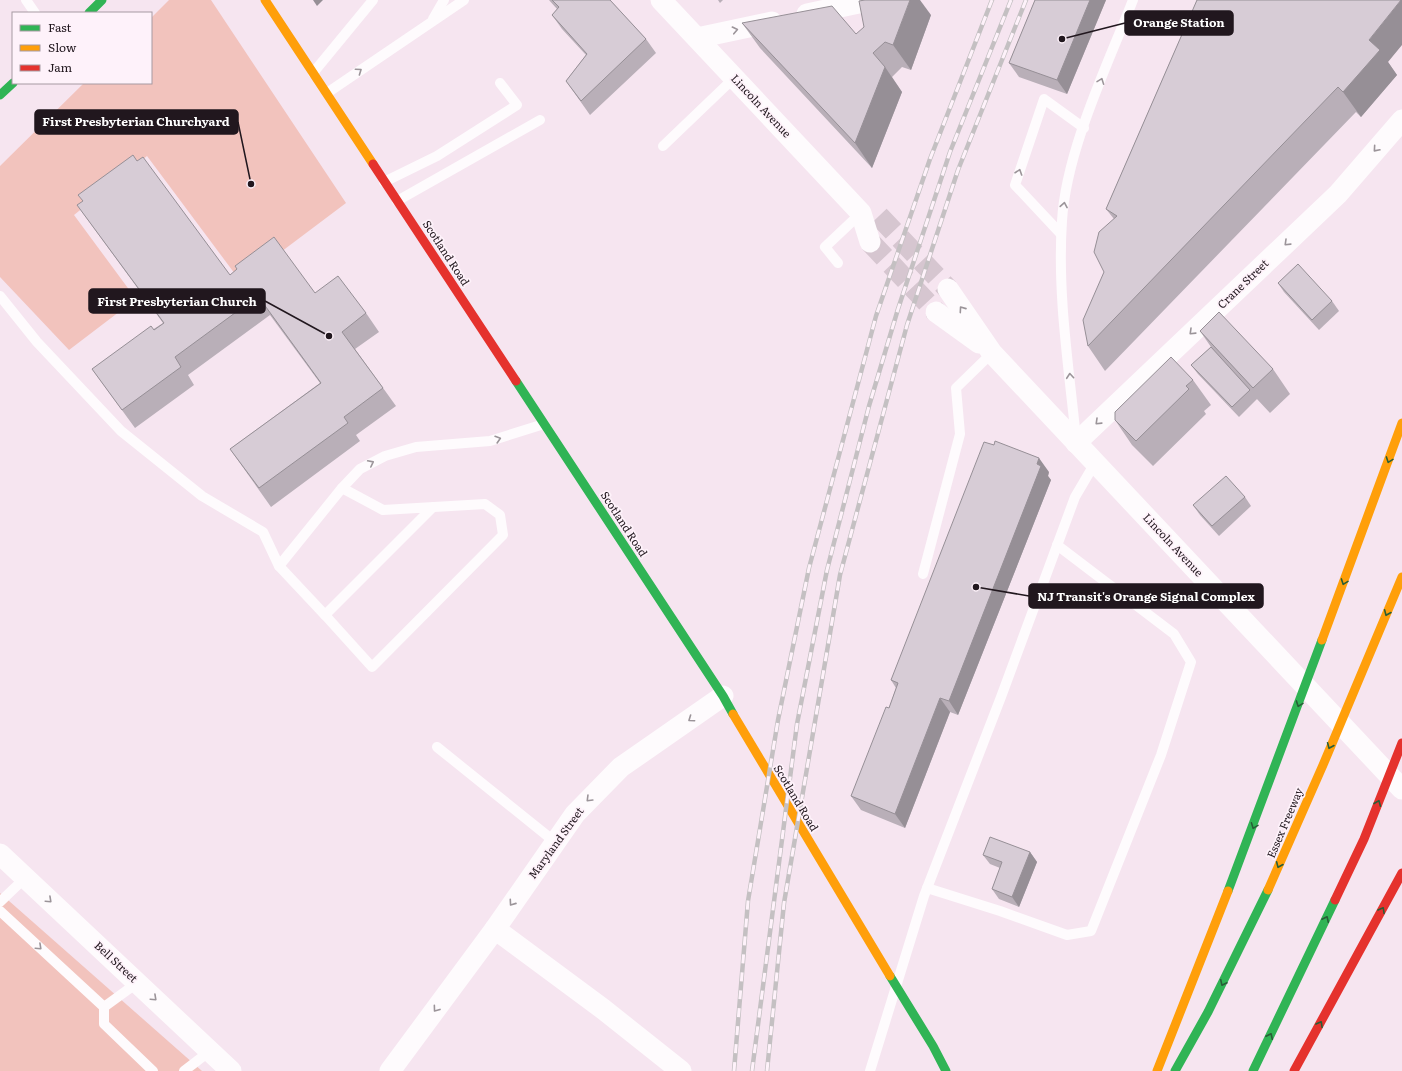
<svg xmlns="http://www.w3.org/2000/svg" width="1402" height="1071" font-family="Literata,serif">
<style>
.green{fill:#f2c3bd}
.lines{fill:none;stroke-linecap:round;stroke-linejoin:round}
.street-tunnel{stroke:#d6c6d0;stroke-width:21;stroke-dasharray:21 10;stroke-linecap:butt}
.lane{stroke:#fefbfd;stroke-width:10}
.street{stroke:#fefbfd;stroke-width:21}
.fast{stroke:#30b455;stroke-width:9}
.slow{stroke:#ff9f0a;stroke-width:9}
.jam{stroke:#e5322d;stroke-width:9}
.rail-casing{stroke:#c4c0c2;stroke-width:4.5}
.rail{stroke:#fef2fa;stroke-width:3;stroke-dasharray:9;stroke-linecap:butt}
.wall{fill:#b9afb8}
.shaded-wall{fill:#968f96}
.building{fill:#d7ccd6;stroke:#968f96}
.oneway{stroke:#9b9499}
.oneway2{stroke:#285e37}
.labels{text-anchor:middle;stroke-width:3.5;stroke-linejoin:round;paint-order:stroke}
.street-label{font-size:11px;fill:#21171e;stroke:#fef2fa}
.leader{fill:none;stroke:#21171e;stroke-width:1.5}
.callout-dot{fill:#21171e;stroke:#fef2fa;stroke-width:1.5}
.callout{fill:#21171e;stroke:#21171e;stroke-width:1.5}
.callout-label{font-size:12px;text-anchor:middle;font-weight:bold;fill:#fff}
</style>
<rect width="100%" height="100%" fill="#f6e5f0"/>
<g class="green">
<path d="M169 0H211L346 203 241 282 147 156 74 215 136 299 69 350 0 277V166L84 83H151V18Z"/>
<path d="M0 893 202 1071H0Z"/>
</g>
<g class="lines">
<g class="street-tunnel">
<path d="M879 216 948 289"/>
<path d="M870 242 936 312"/>
</g>
<g class="lane">
<path d="M26 0 35 13"/>
<path d="M433 19 444 0"/>
<path d="M313 73 373 0"/>
<path d="M327 93 464 0"/>
<path d="M663 146 734 78"/>
<path d="M384 182 437 156 517 105 500 83"/>
<path d="M397 201 540 120"/>
<path d="M1061 234 1015 185 1044 99 1084 128"/>
<path d="M838 263 825 247 861 213"/>
<path d="M0 296 37 342 121 431 202 496 263 532 279 566 342 488 360 469 385 456 416 447 490 441 544 424"/>
<path d="M1076 439C1069 368 1057 293 1062 221 1066 151 1107 66 1133 0"/>
<path d="M342 488 383 510 485 504 500 515 503 535 372 667 325 615 433 507"/>
<path d="M279 566 325 615"/>
<path d="M923 574 960 434 956 388 992 353"/>
<path d="M437 747 555 842"/>
<path d="M927 888 1000 911 1067 935 1091 931 1161 755 1191 662 1174 634 1057 545"/>
<path d="M0 902 25 878"/>
<path d="M0 911 104 1007 137 983"/>
<path d="M104 1007V1024L153 1071"/>
<path d="M184 1071 210 1051"/>
<path d="M870 1071 924 896 1001 697 1075 497 1095 463"/>
</g>
<g class="street">
<path d="M661 0 861 213 870 242"/>
<path d="M807 14 873 0"/>
<path d="M697 38 772 22"/>
<path d="M948 289 992 353 1402 789"/>
<path d="M936 312 979 343"/>
<path d="M1076 443 1338 194 1402 120"/>
<path d="M0 854 231 1071"/>
<path d="M495 929 603 1009 681 1071"/>
<path d="M390 1071 495 929 575 814 621 767 723 696"/>
</g>
<g class="fast">
<path d="M89 13 102 0"/>
<path d="M0 95 13 83"/>
<path d="M516 381 723 696 733 714"/>
<path d="M1228 891 1322 640"/>
<path d="M890 976 933 1046 946 1071"/>
<path d="M1175 1071 1208 1012 1268 890"/>
<path d="M1253 1071 1335 900"/>
</g>
<g class="slow">
<path d="M265 0 373 164"/>
<path d="M1322 640 1402 423"/>
<path d="M733 714 890 976"/>
<path d="M1268 890 1323 765 1402 577"/>
<path d="M1157 1071 1228 891"/>
</g>
<g class="jam">
<path d="M373 164 516 381"/>
<path d="M1335 900 1364 839 1402 743"/>
<path d="M1294 1071 1402 873"/>
</g>
<g class="rail-casing">
<g id="rail">
<path d="M734 1071 748 901 778 720 809 568 876 316 930 159 992 0"/>
<path d="M752 1071 797 724 827 570 869 406 898 309 950 152 1011 0"/>
<path d="M767 1071 784 903 840 575 907 325 958 170 1026 0"/>
</g>
</g>
<use href="#rail" class="rail"/>
</g>
<g class="wall">
<path d="M549 0H610L646 39 656 53 590 115 566 81 586 55 562 29 552 15 557 9Z"/>
<path d="M718 0H723L720 3Z"/>
<path d="M1035 0H1106L1067 94 1019 77 1009 63Z"/>
<path d="M1197 0 1388 62 1397 75 1361 117 1356 112 1105 371 1088 346 1104 272 1114 219 1106 209Z"/>
<path d="M931 15 911 70 902 67 892 77 902 92 872 168 760 48 742 23 856 34Z"/>
<path d="M77 205 230 275 315 293 366 313 379 332 355 349 396 406 356 435 360 441 271 507 230 449 320 383 270 315 188 375 194 385 135 428 92 369 163 323Z"/>
<path d="M1278 283 1332 301 1339 311 1319 330 1284 292Z"/>
<path d="M1200 331 1273 369 1290 394 1270 413 1256 398 1257 399 1239 417 1198 374 1191 365 1211 347Z"/>
<path d="M1193 380 1211 405 1204 411 1206 414 1153 466 1132 445 1115 420Z"/>
<path d="M1049 472 1048 476 1051 480 958 715 950 712 905 828 861 810 851 796 889 708 896 688 891 680Z"/>
<path d="M1245 497 1251 506 1219 536 1200 515 1193 505Z"/>
<path d="M1030 852 1037 862 1019 907 999 899 992 889 1000 868 990 864 983 855Z"/>
</g>
<g class="shaded-wall">
<path d="M313 0H323L317 6Z"/>
<path d="M910 0H920L931 15 911 70 893 45Z"/>
<path d="M1090 0H1106L1067 94 1057 80Z"/>
<path d="M1401 0H1402V45L1388 62 1397 75 1361 117 1343 92 1369 40Z"/>
<path d="M885 67 902 92 872 168 855 143Z"/>
<path d="M1039 458 1049 472 1048 476 1051 480 958 715 949 701Z"/>
<path d="M940 698 950 712 905 828 895 814Z"/>
<path d="M1030 852 1037 862 1019 907 1012 897Z"/>
</g>
<g class="building">
<path d="M552 0H610L646 39 581 101 566 81 587 54 552 15 559 7Z"/>
<path d="M865 0H910L893 45 885 42 873 53 885 67 855 143 742 23 832 6 856 34 864 27 859 1Z"/>
<path d="M1035 0H1090L1057 80 1009 63Z"/>
<path d="M1197 0H1401L1369 40 1380 50 1343 92 1338 87 1088 346 1083 320 1104 272 1094 252 1099 232 1117 216 1106 209Z"/>
<path d="M133 155 137 161 143 157 230 275 237 269 235 266 274 237 315 293 338 276 366 313 342 332 383 388 344 417 348 423 259 488 230 449 321 383 258 296 175 357 181 367 122 410 92 369 151 326 154 330 164 323 77 205 83 201 78 195Z"/>
<path d="M1298 264 1332 301 1312 320 1278 283Z"/>
<path d="M1219 312 1273 369 1253 388 1200 331Z"/>
<path d="M1211 347 1250 390 1232 407 1191 365Z"/>
<path d="M1171 357 1193 380 1186 386 1189 389 1136 441 1115 420V412Z"/>
<path d="M995 441 1039 458 1037 464 1041 466 949 701 940 698 895 814 851 796 886 707 889 708 898 683 891 680 984 442 994 445Z"/>
<path d="M1226 476 1245 497 1212 526 1193 505Z"/>
<path d="M990 837 1030 852 1012 897 992 889 1002 862 983 855Z"/>
</g>
<defs><path id="oneway-chevron" d="M-2-3.5L2.5 0L-2 3.5" fill="none" stroke-width="1.6" stroke-linecap="round" stroke-linejoin="round"/></defs>
<g class="oneway">
<use href="#oneway-chevron" transform="translate(735 30) rotate(-12)"/>
<use href="#oneway-chevron" transform="translate(359 71) rotate(-35)"/>
<use href="#oneway-chevron" transform="translate(1101 81) rotate(-69)"/>
<use href="#oneway-chevron" transform="translate(1376 149) rotate(131)"/>
<use href="#oneway-chevron" transform="translate(1019 172) rotate(-71)"/>
<use href="#oneway-chevron" transform="translate(1064 205) rotate(-80)"/>
<use href="#oneway-chevron" transform="translate(1287 243) rotate(136)"/>
<use href="#oneway-chevron" transform="translate(962 309) rotate(-125)"/>
<use href="#oneway-chevron" transform="translate(1192 332) rotate(136)"/>
<use href="#oneway-chevron" transform="translate(1070 376) rotate(-95)"/>
<use href="#oneway-chevron" transform="translate(1098 422) rotate(136)"/>
<use href="#oneway-chevron" transform="translate(498 439) rotate(-17)"/>
<use href="#oneway-chevron" transform="translate(371 463) rotate(-27)"/>
<use href="#oneway-chevron" transform="translate(691 719) rotate(145)"/>
<use href="#oneway-chevron" transform="translate(589 799) rotate(135)"/>
<use href="#oneway-chevron" transform="translate(49 900) rotate(43)"/>
<use href="#oneway-chevron" transform="translate(512 903) rotate(125)"/>
<use href="#oneway-chevron" transform="translate(39 947) rotate(43)"/>
<use href="#oneway-chevron" transform="translate(154 998) rotate(43)"/>
<use href="#oneway-chevron" transform="translate(436 1009) rotate(126)"/>
</g>
<g class="oneway2">
<use href="#oneway-chevron" transform="translate(1389 460) rotate(110)"/>
<use href="#oneway-chevron" transform="translate(1344 582) rotate(110)"/>
<use href="#oneway-chevron" transform="translate(1387 613) rotate(113)"/>
<use href="#oneway-chevron" transform="translate(1299 704) rotate(110)"/>
<use href="#oneway-chevron" transform="translate(1330 746) rotate(113)"/>
<use href="#oneway-chevron" transform="translate(1378 803) rotate(-68)"/>
<use href="#oneway-chevron" transform="translate(1254 826) rotate(111)"/>
<use href="#oneway-chevron" transform="translate(1279 865) rotate(113)"/>
<use href="#oneway-chevron" transform="translate(1382 910) rotate(-61)"/>
<use href="#oneway-chevron" transform="translate(1326 919) rotate(-65)"/>
<use href="#oneway-chevron" transform="translate(1223 983) rotate(116)"/>
<use href="#oneway-chevron" transform="translate(1320 1024) rotate(-61)"/>
<use href="#oneway-chevron" transform="translate(1270 1036) rotate(-65)"/>
</g>
<g class="labels">
<g class="street-label">
<text transform="translate(761 106) rotate(47)" y="4">Lincoln Avenue</text>
<text transform="translate(446 253) rotate(57)" y="4">Scotland Road</text>
<text transform="translate(1243 284) rotate(-44)" y="4">Crane Street</text>
<text transform="translate(624 524) rotate(57)" y="4">Scotland Road</text>
<text transform="translate(1173 545) rotate(47)" y="4">Lincoln Avenue</text>
<text transform="translate(796 798) rotate(59)" y="4">Scotland Road</text>
<text transform="translate(1285 823) rotate(-67)" y="4">Essex Freeway</text>
<text transform="translate(556 843) rotate(-54)" y="4">Maryland Street</text>
<text transform="translate(116 962) rotate(43)" y="4">Bell Street</text>
</g>
</g>
<path class="leader" d="M1062 39L1125 23M251 184L238 122M329 336L265 301M976 587L1029 596"/>
<g class="callout-dot">
<circle cx="1062" cy="39" r="4"/>
<circle cx="251" cy="184" r="4"/>
<circle cx="329" cy="336" r="4"/>
<circle cx="976" cy="587" r="4"/>
</g>
<g class="callout">
<rect x="1125" y="11" width="108" height="24" rx="4"/>
<rect x="35" y="110" width="203" height="24" rx="4"/>
<rect x="89" y="289" width="176" height="24" rx="4"/>
<rect x="1029" y="584" width="234" height="24" rx="4"/>
</g>
<g class="callout-label">
<text x="1179" y="27">Orange Station</text>
<text x="136" y="126">First Presbyterian Churchyard</text>
<text x="177" y="306">First Presbyterian Church</text>
<text x="1146" y="601">NJ Transit's Orange Signal Complex</text>
</g>
<rect x="12" y="12" width="140" height="72" fill="#fef2fa" stroke="#a69aa2"/>
<rect x="20" y="25" width="20" height="6" fill="#30b455" stroke="#a69aa2"/>
<text x="48" y="32" font-size="12" fill="#21171e">Fast</text>
<rect x="20" y="45" width="20" height="6" fill="#ff9f0a" stroke="#a69aa2"/>
<text x="48" y="52" font-size="12" fill="#21171e">Slow</text>
<rect x="20" y="65" width="20" height="6" fill="#e5322d" stroke="#a69aa2"/>
<text x="48" y="72" font-size="12" fill="#21171e">Jam</text>
</svg>
